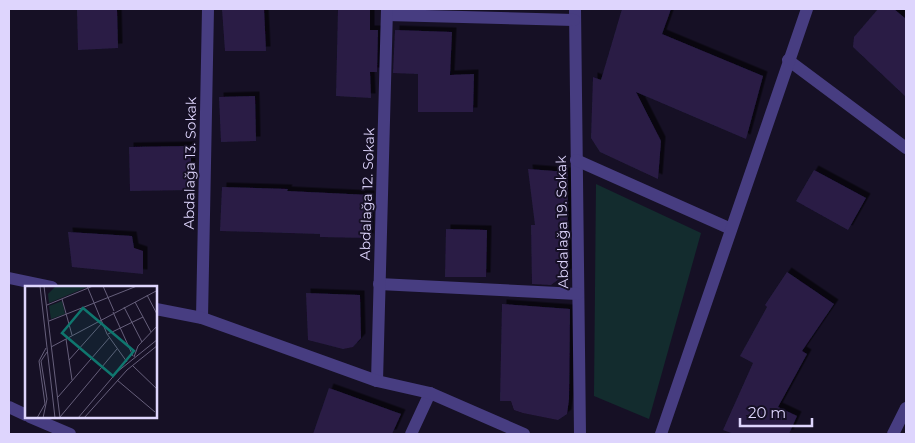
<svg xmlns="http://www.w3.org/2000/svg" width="915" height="443" font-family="Montserrat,sans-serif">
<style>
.green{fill:#132c2e}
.building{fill:#291d45;filter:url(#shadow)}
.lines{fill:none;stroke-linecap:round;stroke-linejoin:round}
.minor{stroke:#473d81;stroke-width:12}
.tertiary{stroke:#473d81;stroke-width:12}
.labels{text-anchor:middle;stroke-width:4;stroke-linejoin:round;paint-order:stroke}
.street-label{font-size:14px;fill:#ded5fd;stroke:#161025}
.inset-road{fill:none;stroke:#665f7b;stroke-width:1}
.view{fill:#0f766e;fill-opacity:0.15;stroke:#0f766e;stroke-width:2.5}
.inset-edge{fill:none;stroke:#ded5fd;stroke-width:2.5}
</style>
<defs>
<filter id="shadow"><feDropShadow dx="4.5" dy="-4.5" stdDeviation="0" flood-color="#0009"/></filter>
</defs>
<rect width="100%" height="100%" fill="#161025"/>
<path class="green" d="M596 184 701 233 649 419 594 396Z"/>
<g class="building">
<path d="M77 9H117L118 48 78 50Z"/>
<path d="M222 9H264L266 51H225Z"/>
<path d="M338 9H370V30H378L377 72H370L371 98 336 96Z"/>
<path d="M622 9H671L662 34 763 76 746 139 636 92 661 141 658 179 600 152 591 138 593 77 601 80Z"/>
<path d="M878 9H894L906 19V97L853 47 854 37Z"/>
<path d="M395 30 452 32 450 75 474 74 473 112H418V74L393 73Z"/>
<path d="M255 96 256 141 221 142 219 97Z"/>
<path d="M191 146V190L130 191 129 147Z"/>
<path d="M528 169 568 172 567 273 551 285 532 284 531 225H535Z"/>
<path d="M814 170 866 198 848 230 796 201Z"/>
<path d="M222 187 288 189 287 191 370 195 369 238 320 237V234L220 231Z"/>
<path d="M446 229 487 230 486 277H445Z"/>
<path d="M68 232 132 236 134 248 143 251V274L72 267Z"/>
<path d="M787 272 834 304 802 351 807 354 778 407 797 416 789 434H734L723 430 753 363 740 356 767 307 765 305Z"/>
<path d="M306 293 360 295 361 338 353 347 343 349 308 340Z"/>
<path d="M502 304 570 309 569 399 567 414 558 420 523 413 514 410 511 401H500Z"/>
<path d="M329 388 401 414 392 434H313Z"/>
</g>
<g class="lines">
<g class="minor">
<path d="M575 9 580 434"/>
<path d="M387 15 574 20"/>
<path d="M788 60 906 148"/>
<path d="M576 160 731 229"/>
<path d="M379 284 578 294"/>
<path d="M202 318 208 9"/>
<path d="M377 381 387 9"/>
<path d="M9 407 26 415"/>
<path d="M30 417 70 434"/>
<path d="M411 434 430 393"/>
<path d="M661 434 807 9"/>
<path d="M893 434 906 408"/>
</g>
<g class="tertiary">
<path d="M9 278 52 287"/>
<path d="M156 309 202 318 377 381 430 393 524 434"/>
</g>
</g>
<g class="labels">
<g class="street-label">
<text transform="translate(190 163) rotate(-89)" y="5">Abdalağa 13. Sokak</text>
<text transform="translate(367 194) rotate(-88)" y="5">Abdalağa 12. Sokak</text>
<text transform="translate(562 222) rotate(-91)" y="5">Abdalağa 19. Sokak</text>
</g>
</g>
<g transform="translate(25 286)">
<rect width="132" height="132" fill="#161025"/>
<path d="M31 0H61L62 1 24 17 23 8ZM37 15 40 28 26 33 24 20Z" fill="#132c2e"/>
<path class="inset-road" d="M15 0 30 132M19 0 35 132M62 0 82 48 102 76M78 0 89 25M122 9 133 30M37 13 47 49M110 16 126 46M22 19 68 0M99 21 117 56M88 26 108 70M24 35 112 0M83 48 118 31M41 53 47 94M26 61 133 4M109 71 113 60 133 39M44 74 77 37M108 80 133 104M92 94 130 126M33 111 85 51M35 131 92 63M12 132 20 118 14 75 21 62M18 132 22 113 16 75 22 66M53 132 92 86 133 53M59 132 102 84 133 59"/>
<path class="view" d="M58 22 109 65 88 90 37 47Z"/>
<rect width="132" height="132" class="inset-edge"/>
</g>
<rect width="915" height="443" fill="none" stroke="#ded5fd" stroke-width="20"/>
<path d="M740 418v8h72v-8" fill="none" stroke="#ded5fd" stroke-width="2.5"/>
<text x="748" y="418" font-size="15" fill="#ded5fd" stroke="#161025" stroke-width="4" paint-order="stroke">20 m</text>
</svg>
